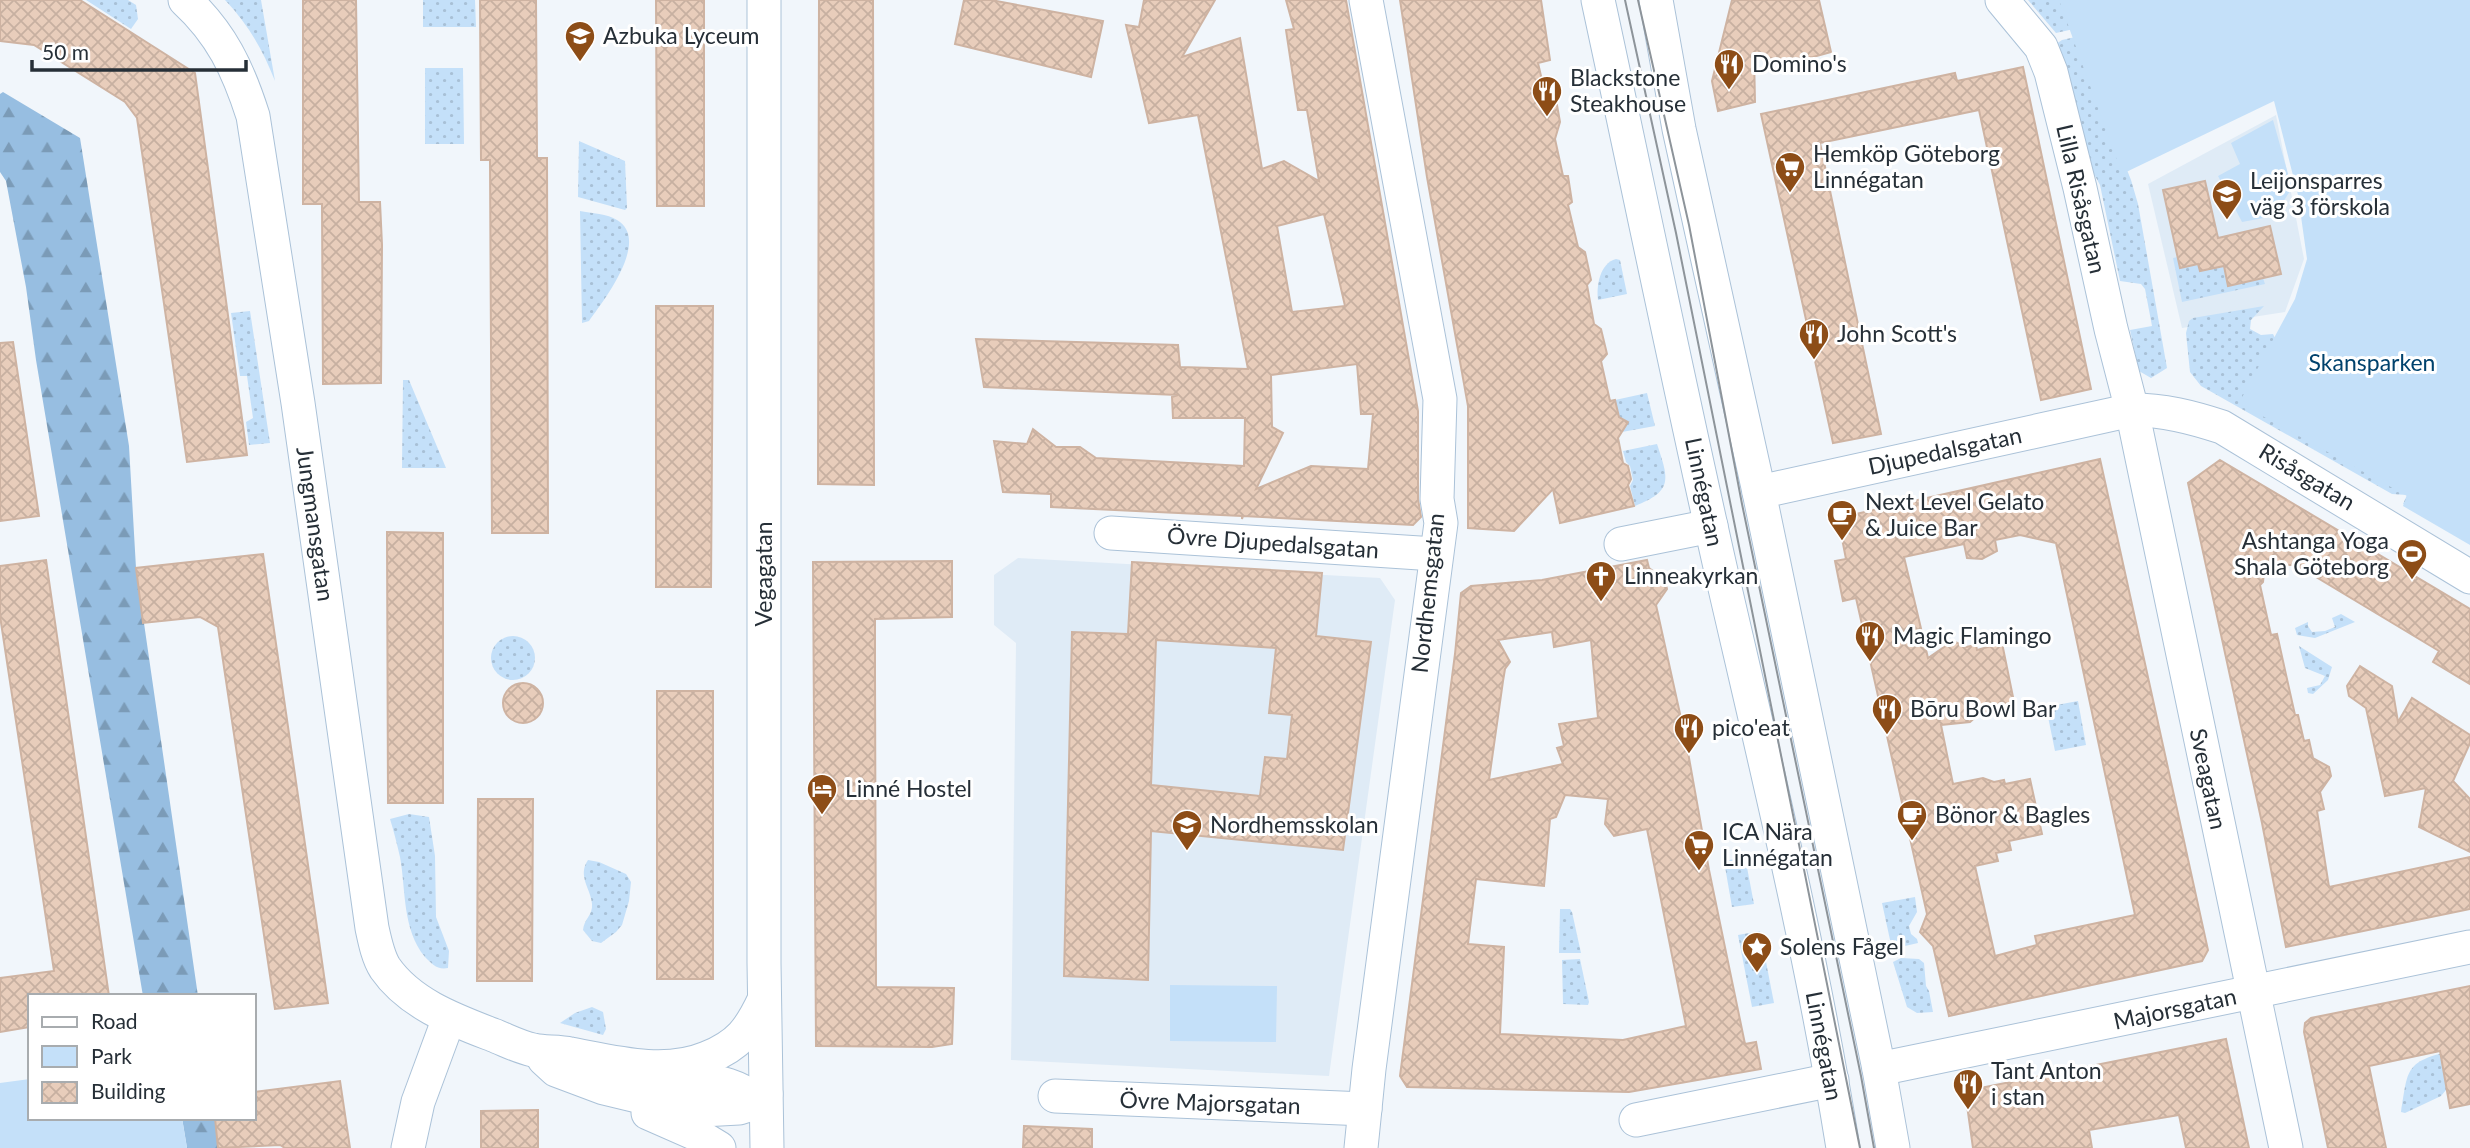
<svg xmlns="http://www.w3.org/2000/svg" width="2470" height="1148" font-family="Lato,sans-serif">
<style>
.built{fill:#dfebf6}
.grass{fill:url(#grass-dots)}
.forest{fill:url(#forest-firs)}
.park{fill:#c4e0f9}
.building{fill:url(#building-cross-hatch);stroke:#ceb3a2;stroke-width:2;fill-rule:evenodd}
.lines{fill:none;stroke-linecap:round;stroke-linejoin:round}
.minor-casing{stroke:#abc2d8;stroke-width:35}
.minor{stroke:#fff;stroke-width:33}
.tram{stroke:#8d949a;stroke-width:2}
.labels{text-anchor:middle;stroke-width:6;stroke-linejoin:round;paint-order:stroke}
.poi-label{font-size:23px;fill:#262f37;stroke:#fff;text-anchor:start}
.street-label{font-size:23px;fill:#262f37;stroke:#fff}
.park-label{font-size:23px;fill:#00426d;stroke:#fff}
</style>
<defs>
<pattern id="grass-dots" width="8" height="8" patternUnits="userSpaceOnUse" patternTransform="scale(1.75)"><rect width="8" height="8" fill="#c4e0f9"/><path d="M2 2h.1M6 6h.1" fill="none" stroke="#a8c0d6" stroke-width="1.8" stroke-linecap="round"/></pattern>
<pattern id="forest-firs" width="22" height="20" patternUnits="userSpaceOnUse" patternTransform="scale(1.75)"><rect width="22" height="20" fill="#97bee1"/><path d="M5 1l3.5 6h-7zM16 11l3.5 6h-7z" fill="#7b9bb7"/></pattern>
<pattern id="building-cross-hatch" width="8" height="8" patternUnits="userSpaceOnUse" patternTransform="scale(1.75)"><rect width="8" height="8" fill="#e8cdbb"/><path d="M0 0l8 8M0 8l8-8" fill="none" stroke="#c7b0a1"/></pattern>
</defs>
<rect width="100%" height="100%" fill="#f1f6fb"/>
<g class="built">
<path d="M2276 115 2304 259 2285 312 2182 328 2148 184Z"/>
<path d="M1018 558 1380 578 1395 600 1329 1076 1011 1060 1016 643 994 625V575Z"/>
</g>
<g class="grass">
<path d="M86 0H128L136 5 138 19 131 29Z"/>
<path d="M225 0H261L275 81C263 50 248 24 225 0Z"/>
<path d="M423 0H475L476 27H423Z"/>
<path d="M2028 0H2103L2118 19 2056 33Z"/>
<path d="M2084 35 2115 140 2131 180 2138 204 2167 368 2151 378 2139 371 2130 330 2152 326 2145 289 2141 284 2120 281 2100 185 2089 165 2056 44 2062 40Z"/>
<path d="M425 68H463L464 144H425Z"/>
<path d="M579 141 625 161 627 208 625 210 578 197Z"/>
<path d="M580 211C591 213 608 214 617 220 651 240 604 300 589 321L582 323Z"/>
<path d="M2178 257 2181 268 2198 265 2200 271 2224 266 2228 286 2263 278 2265 284 2182 302 2173 258Z"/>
<path d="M1616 259 1620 260 1627 294 1598 300C1596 286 1600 263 1616 259Z"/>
<path d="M2264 306 2251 320 2250 329 2261 335 2273 334 2284 356 2410 479V507L2403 504 2407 495 2392 494 2201 386 2190 372 2186 333 2189 321 2193 318Z"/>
<path d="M250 311 270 443 249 445 246 422 253 418 247 376H240L231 313Z"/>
<path d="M403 380H409L446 468H402Z"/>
<path d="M1647 393 1655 426 1622 432 1625 426 1624 419 1619 417 1615 400Z"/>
<path d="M1657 444C1669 480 1673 491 1635 506L1630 486 1633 480 1630 466 1626 462 1623 451Z"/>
<path d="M2341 614 2355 622 2315 638 2297 635 2295 628 2308 622V626L2312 632 2325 631 2335 627 2332 618Z"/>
<circle cx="513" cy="658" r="22"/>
<path d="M2299 646 2332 667 2328 680 2313 694 2308 693 2307 688 2320 685 2325 676 2305 668Z"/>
<path d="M2078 701 2086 745 2055 751 2046 707Z"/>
<path d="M409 814 429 817 435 856 436 917 449 951 448 968C437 970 432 964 425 957 402 929 406 890 400 857 397 844 394 832 390 819Z"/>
<path d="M1745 857 1754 904 1732 907 1724 861Z"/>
<path d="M588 860 599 862 626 874 631 882 629 901 622 925 616 932 601 943 592 941 583 930C584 919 593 915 592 904 591 889 577 876 588 860Z"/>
<path d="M1915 897 1917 912 1909 926 1911 934 1917 939 1918 943 1892 949 1882 903Z"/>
<path d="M1560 909H1570L1572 912 1581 953H1559Z"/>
<path d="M1760 931 1774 1003 1752 1007 1738 935Z"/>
<path d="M1901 958 1919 959 1924 963 1926 986 1929 991 1933 1012 1917 1013 1907 1007 1893 962Z"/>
<path d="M1580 959 1589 1002 1588 1005 1563 1004 1562 960Z"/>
<path d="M592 1007 603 1012 606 1029 603 1035 560 1023 575 1013Z"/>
<path d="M2447 1052 2470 1085 2446 1090 2441 1096 2405 1113 2401 1112C2408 1072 2404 1062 2447 1052Z"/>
</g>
<g class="forest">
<path d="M3 92 80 138 129 446 136 568 198 996H143L36 360 26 287 6 181 0 172V94Z"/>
<path d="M182 1118H215L218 1148H187Z"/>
</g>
<g class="park">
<path d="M2059 0H2470V545L2403 506 2407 496 2239 403 2295 299 2307 259 2298 195 2274 101 2122 174Z"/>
<path d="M2273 120 2292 188 2274 216 2242 222 2218 176 2240 164 2231 143Z"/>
<path d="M1170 985 1277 986 1276 1042 1170 1041Z"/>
<path d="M30 1079V1118H182L187 1148H0V1083Z"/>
</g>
<g class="building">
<path d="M0 0H80L195 73 247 455 187 462 137 118 125 102 34 45 0 41Z"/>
<path d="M303 0H356L359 202H380L382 245 381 383 323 384 322 204H303Z"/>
<path d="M480 0H536L537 158H547L548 533H492L490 160H481Z"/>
<path d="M656 0H704V206H657Z"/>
<path d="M819 0H873L874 485 818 484Z"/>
<path d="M964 0H991L1103 21 1091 77 955 44Z"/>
<path d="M1144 0H1215L1182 57 1240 38 1262 169 1284 161 1319 181 1307 110H1298L1286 30 1294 29 1286 0H1346L1418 411V499L1421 517 1413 525 1243 516 1242 519V516L1051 507V494L1003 492 994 441 1027 444 1033 429 1056 447H1080L1096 458 1244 466 1245 418H1173L1172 397 1178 395 984 387 976 339 1178 345 1180 367 1248 369 1198 115 1149 123 1126 25 1139 27ZM1324 214 1345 306 1292 312 1277 226ZM1357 364 1361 414H1373L1368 469 1311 466 1256 489 1283 433 1272 427 1271 375Z"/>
<path d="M1400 0H1541L1550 60 1538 63 1547 102 1557 105 1560 122 1555 139 1563 176H1568L1572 202 1568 205 1578 247 1585 252 1591 280 1587 285 1594 324 1601 329 1607 354 1601 361 1610 401 1615 400 1619 417 1628 422 1618 438 1623 463 1628 466 1631 479 1628 485 1634 506 1560 523 1553 489 1514 531 1468 528V406L1427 177Z"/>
<path d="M1732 0H1819L1831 52 1813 57 1778 59 1754 55 1755 102 1718 111 1712 81Z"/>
<path d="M2023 67 2091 389 2041 400 1979 110 1820 143 1881 434 1833 443 1761 114 1955 73 1957 81Z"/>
<path d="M2205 181 2218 238 2270 226 2281 274 2228 286 2224 266 2200 271 2198 264 2180 268 2163 190Z"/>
<path d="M656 306H713L711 587H656Z"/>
<path d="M13 342 39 516 0 521V343Z"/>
<path d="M2100 459 2208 950 2202 961 1949 1016 1933 946 1920 932 1927 914 1856 598 1843 601 1835 561 1846 559 1838 518ZM2020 535 2056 543 2135 915 2035 936 2037 945 1995 956 1975 866 1998 861 1996 853 2011 850 2009 841 2042 834 2030 779 2005 784 2004 780 1994 782 1983 778 1953 784 1941 725 1970 722 1979 714 1990 712 1989 706 2014 702 2002 643 1977 650 1976 645 1966 647 1953 641 1928 658 1904 557 1964 544 1967 558 1982 559 1997 551 1995 540Z"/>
<path d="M2220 460 2470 609V684L2433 662 2439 651 2296 565H2265L2263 582 2260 585 2271 635 2277 634 2295 715H2298L2304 741 2309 740 2313 758 2329 767 2331 776 2320 792 2324 809 2317 811 2329 887 2470 857V909L2286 947 2262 823 2188 483Z"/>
<path d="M387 532 443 533V803H388Z"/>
<path d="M263 554 328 1003 275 1009 218 627 200 617 143 623 136 568Z"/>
<path d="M46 560 109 996H30V1027L0 1032V978L54 971 0 616V566Z"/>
<path d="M1647 560 1649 568 1665 580 1667 589 1656 605 1686 741 1709 870 1745 1044 1756 1042 1761 1069 1629 1092 1407 1087 1400 1076 1455 654 1461 593 1471 586 1542 580ZM1552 632 1554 647 1591 640 1598 718 1559 724 1564 746 1557 748 1563 764 1489 780 1503 681 1505 669 1510 662 1498 640ZM1565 795 1608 799 1605 824 1614 836 1647 829 1686 1026 1623 1040 1500 1034 1504 947 1468 944 1476 879 1544 886 1550 819 1556 817Z"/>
<path d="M952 561V617L875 619V674L876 987 954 988 952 1044 932 1047 816 1046 813 562Z"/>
<path d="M1132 562 1322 573 1316 636 1371 642 1343 850 1151 831 1148 980 1064 976 1072 632 1128 634ZM1156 640 1276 648 1269 713 1292 715 1287 759 1265 757 1260 796 1151 785Z"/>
<path d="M2360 666 2392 686 2398 722 2412 698 2470 735V743L2453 781 2470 799V852L2419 827 2426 788 2385 796 2366 708 2349 696 2347 686Z"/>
<circle cx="523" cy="703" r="20"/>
<rect x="657" y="691" width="56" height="288"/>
<path d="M478 799H533L532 981H477Z"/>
<path d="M2470 986V1104L2450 1108 2440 1051 2369 1066 2386 1148H2328L2304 1032 2305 1023 2311 1018Z"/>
<path d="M2226 1039 2249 1148H2186L2179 1115 2089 1130 2092 1148H1973L1965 1091Z"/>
<path d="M340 1081 350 1148H285L280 1145 218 1148 215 1118H254V1092Z"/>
<path d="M538 1110V1148H481V1111Z"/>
<path d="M1024 1126 1092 1129V1148H1023Z"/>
</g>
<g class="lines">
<g class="minor-casing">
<g id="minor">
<path d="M185 0C221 33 238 69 253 116L298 403 372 928C375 942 378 957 385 968 410 1004 454 1020 493 1035 506 1040 519 1047 533 1050 544 1053 558 1051 570 1054 613 1062 664 1076 707 1058 739 1045 750 1030 764 1000"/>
<path d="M764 0V963L767 1148"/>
<path d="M1598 0C1639 190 1678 381 1721 571 1765 762 1812 954 1843 1148"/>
<path d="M1656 0 1679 129 1759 492 1879 1069 1893 1148"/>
<path d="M2002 0 2041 47 2051 72 2080 188 2111 329 2132 410 2286 1148"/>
<path d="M1759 492 2132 410C2164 410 2191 417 2222 427L2470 577"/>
<path d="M1111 533 1435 554"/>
<path d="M1621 544 1711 526"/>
<path d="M544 1059 556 1070 604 1088 687 1108 702 1110 739 1108 758 1102 766 1094"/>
<path d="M1879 1069 2470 947"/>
<path d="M665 1075C701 1080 742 1079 765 1111"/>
<path d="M1055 1096 1365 1109"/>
<path d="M648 1113 696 1134 719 1148"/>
<path d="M1636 1120 1832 1080"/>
<path d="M408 1148 418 1102 449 1018"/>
<path d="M1361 1148 1369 1069 1441 523 1437 499 1440 399 1366 0"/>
</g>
</g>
<use href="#minor" class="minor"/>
<g class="tram">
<path d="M1625 0 1676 233 1860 1148"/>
<path d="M1638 0 1689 225 1742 504 1861 1076 1874 1148"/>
</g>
</g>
<defs>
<g id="school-pin" transform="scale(1.575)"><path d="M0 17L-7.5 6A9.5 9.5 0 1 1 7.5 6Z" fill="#8d4d17" stroke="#fff"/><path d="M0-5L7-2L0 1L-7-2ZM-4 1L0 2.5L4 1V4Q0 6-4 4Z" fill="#fff"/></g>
<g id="restaurant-pin" transform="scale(1.575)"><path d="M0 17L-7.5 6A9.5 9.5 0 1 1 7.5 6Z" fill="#8d4d17" stroke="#fff"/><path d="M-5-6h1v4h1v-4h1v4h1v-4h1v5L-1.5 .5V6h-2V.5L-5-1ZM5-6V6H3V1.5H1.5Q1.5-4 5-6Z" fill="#fff"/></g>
<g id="supermarket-pin" transform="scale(1.575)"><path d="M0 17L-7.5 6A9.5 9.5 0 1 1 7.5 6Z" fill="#8d4d17" stroke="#fff"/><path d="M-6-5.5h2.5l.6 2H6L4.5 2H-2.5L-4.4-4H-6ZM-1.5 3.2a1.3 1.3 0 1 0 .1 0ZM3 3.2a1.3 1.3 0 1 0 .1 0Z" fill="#fff"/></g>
<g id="cafe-pin" transform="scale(1.575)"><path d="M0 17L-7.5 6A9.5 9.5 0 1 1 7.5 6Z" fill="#8d4d17" stroke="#fff"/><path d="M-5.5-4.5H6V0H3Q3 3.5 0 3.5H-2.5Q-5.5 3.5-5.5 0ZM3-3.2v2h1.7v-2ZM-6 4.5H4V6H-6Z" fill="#fff"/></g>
<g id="stadium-pin" transform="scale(1.575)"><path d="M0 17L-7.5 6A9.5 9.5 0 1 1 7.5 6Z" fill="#8d4d17" stroke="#fff"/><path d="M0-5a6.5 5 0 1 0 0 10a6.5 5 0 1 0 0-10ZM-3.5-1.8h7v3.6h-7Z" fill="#fff"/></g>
<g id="church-pin" transform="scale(1.575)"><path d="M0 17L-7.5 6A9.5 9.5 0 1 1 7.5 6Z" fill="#8d4d17" stroke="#fff"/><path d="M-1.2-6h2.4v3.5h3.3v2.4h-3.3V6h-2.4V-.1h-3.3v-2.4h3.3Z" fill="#fff"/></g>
<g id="hotel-pin" transform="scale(1.575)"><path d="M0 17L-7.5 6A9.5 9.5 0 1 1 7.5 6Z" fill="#8d4d17" stroke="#fff"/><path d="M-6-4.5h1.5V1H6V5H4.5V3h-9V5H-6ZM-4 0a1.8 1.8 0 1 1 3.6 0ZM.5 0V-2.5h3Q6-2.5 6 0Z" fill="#fff"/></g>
<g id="sight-pin" transform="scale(1.575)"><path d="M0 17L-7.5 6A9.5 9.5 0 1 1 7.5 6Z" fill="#8d4d17" stroke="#fff"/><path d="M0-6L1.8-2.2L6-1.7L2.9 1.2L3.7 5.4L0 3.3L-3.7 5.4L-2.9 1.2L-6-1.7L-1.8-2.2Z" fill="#fff"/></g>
</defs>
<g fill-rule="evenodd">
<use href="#school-pin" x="580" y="36"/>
<use href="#restaurant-pin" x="1729" y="64"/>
<use href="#restaurant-pin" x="1547" y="91"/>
<use href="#supermarket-pin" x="1790" y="167"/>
<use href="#school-pin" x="2227" y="194"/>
<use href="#restaurant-pin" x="1814" y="334"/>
<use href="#cafe-pin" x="1842" y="515"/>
<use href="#stadium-pin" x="2412" y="554"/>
<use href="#church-pin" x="1601" y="576"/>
<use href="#restaurant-pin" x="1870" y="636"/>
<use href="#restaurant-pin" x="1887" y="709"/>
<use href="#restaurant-pin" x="1689" y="728"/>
<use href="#hotel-pin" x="822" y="789"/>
<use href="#cafe-pin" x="1912" y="815"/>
<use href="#school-pin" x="1187" y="825"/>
<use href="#supermarket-pin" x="1699" y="845"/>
<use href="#sight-pin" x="1757" y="947"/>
<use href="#restaurant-pin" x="1968" y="1084"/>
</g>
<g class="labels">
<g class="poi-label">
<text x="603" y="44">Azbuka Lyceum</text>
<text x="1752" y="72">Domino's</text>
<text x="1570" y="86">Blackstone<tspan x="1570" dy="26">Steakhouse</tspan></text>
<text x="1813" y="162">Hemköp Göteborg<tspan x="1813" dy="26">Linnégatan</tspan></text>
<text x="2250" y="189">Leijonsparres<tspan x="2250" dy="26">väg 3 förskola</tspan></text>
<text x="1837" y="342">John Scott's</text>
<text x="1865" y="510">Next Level Gelato<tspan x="1865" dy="26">&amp; Juice Bar</tspan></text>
<text x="2389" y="549" text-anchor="end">Ashtanga Yoga<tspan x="2389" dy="26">Shala Göteborg</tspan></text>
<text x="1624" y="584">Linneakyrkan</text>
<text x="1893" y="644">Magic Flamingo</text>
<text x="1910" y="717">Bōru Bowl Bar</text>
<text x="1712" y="736">pico'eat</text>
<text x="845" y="797">Linné Hostel</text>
<text x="1935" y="823">Bönor &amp; Bagles</text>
<text x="1210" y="833">Nordhemsskolan</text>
<text x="1722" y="840">ICA Nära<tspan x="1722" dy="26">Linnégatan</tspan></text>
<text x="1780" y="955">Solens Fågel</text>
<text x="1991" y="1079">Tant Anton<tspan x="1991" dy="26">i stan</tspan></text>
</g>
<g class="street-label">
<text transform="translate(2081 199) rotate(77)" y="8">Lilla Risåsgatan</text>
<text transform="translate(1945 451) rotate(-12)" y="8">Djupedalsgatan</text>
<text transform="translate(2307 477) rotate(31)" y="8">Risåsgatan</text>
<text transform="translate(1704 492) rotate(78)" y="8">Linnégatan</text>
<text transform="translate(315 524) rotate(82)" y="8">Jungmansgatan</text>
<text transform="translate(1273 543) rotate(4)" y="8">Övre Djupedalsgatan</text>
<text transform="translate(764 574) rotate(-90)" y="8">Vegagatan</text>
<text transform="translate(1428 593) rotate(-84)" y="8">Nordhemsgatan</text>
<text transform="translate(2208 779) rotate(78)" y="8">Sveagatan</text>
<text transform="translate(2175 1009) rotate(-12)" y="8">Majorsgatan</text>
<text transform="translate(1824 1046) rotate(79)" y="8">Linnégatan</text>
<text transform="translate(1210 1103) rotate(2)" y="8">Övre Majorsgatan</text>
</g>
<g class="park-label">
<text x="2372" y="371">Skansparken</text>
</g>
</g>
<rect x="28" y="994" width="228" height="126" fill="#ffffff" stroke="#a8acaf" stroke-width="2"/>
<rect x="42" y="1017" width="35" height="10" fill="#ffffff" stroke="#a8acaf" stroke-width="2"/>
<text x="91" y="1029" font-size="21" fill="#262f37">Road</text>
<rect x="42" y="1046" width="35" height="21" fill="#c4e0f9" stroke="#a8acaf" stroke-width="2"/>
<text x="91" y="1064" font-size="21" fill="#262f37">Park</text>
<rect x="42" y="1082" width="35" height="21" fill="url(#building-cross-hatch)" stroke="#a8acaf" stroke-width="2"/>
<text x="91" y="1099" font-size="21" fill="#262f37">Building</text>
<path d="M32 60v10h214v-10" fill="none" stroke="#262f37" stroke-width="3.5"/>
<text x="42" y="60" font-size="21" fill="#262f37" stroke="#ffffff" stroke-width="5" paint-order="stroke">50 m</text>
</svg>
